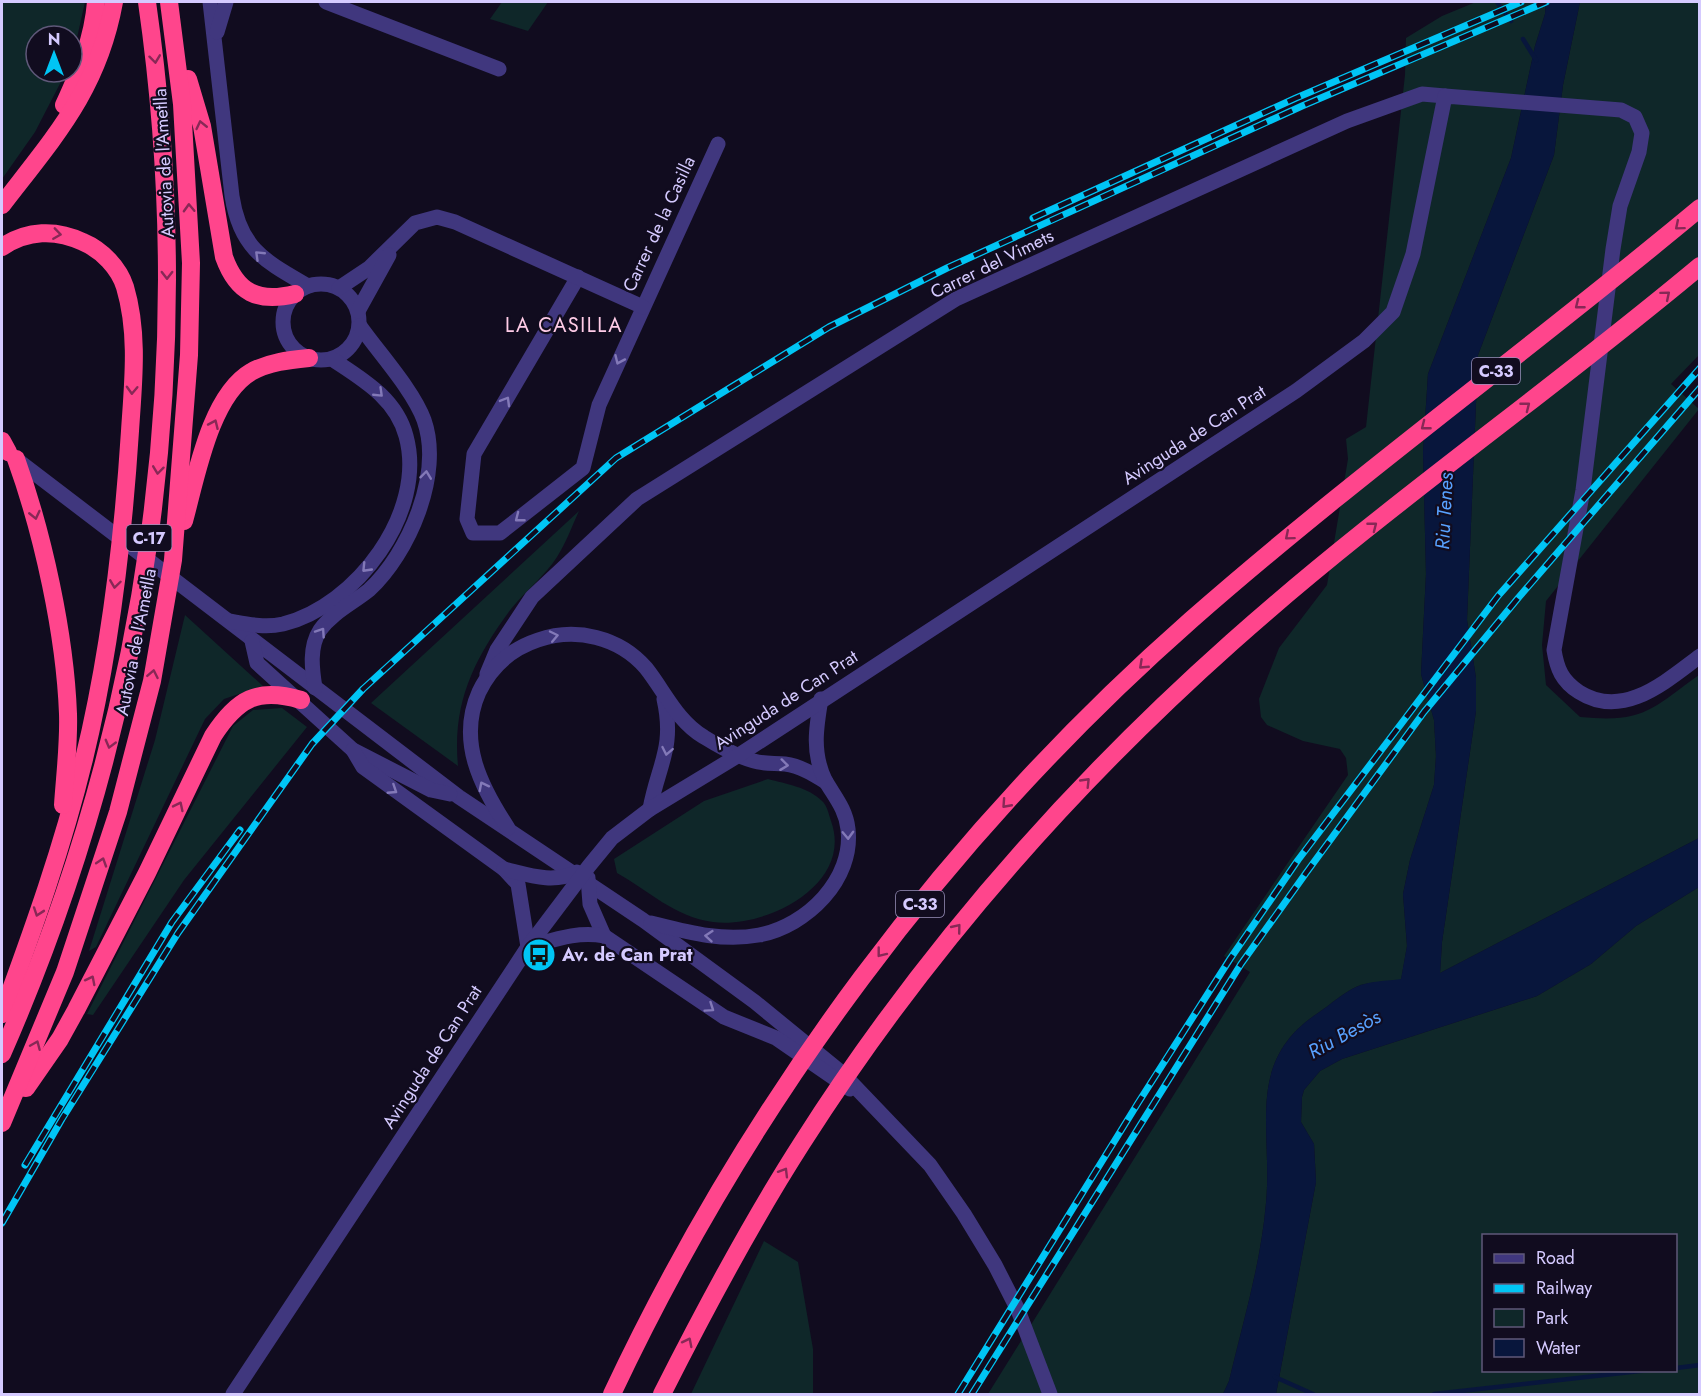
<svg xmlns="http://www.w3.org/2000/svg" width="1701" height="1396" font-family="Jost,sans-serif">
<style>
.green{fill:#0f2729;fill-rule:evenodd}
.water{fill:#08163c}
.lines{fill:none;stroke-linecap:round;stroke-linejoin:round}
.stream{stroke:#08163c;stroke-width:4.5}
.minor{stroke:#40377e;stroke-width:15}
.highway{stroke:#ff458c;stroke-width:18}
.rail-casing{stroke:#00c5f5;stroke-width:7}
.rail{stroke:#110c1f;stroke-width:4.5;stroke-dasharray:14;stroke-linecap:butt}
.oneway{stroke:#882856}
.oneway2{stroke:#8379b8}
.labels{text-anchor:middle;stroke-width:4.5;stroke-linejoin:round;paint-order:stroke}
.shield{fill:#110c1f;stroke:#9a91bc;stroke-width:1.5}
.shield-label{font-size:16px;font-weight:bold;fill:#d5caff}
.street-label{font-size:18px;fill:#d5caff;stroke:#110c1f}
.poi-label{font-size:18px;font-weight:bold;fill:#d5caff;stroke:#110c1f;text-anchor:start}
.neighbourhood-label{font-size:20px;letter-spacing:1.5px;fill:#ffcce7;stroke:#110c1f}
.water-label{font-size:20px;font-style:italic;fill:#58a1ff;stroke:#110c1f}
</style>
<rect width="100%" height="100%" fill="#110c1f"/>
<g class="green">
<path d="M2 2H85L72 60V36H36V72H66L35 132 2 179Z"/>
<path d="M502 2H548L528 31 490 19Z"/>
<path d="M1476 2H1546L1545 14 1535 46 1511 158 1428 374 1423 452 1426 574 1421 674 1434 720 1436 756 1434 785 1410 860 1403 894 1407 946 1401 980C1388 982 1368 981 1356 987 1343 993 1330 1005 1318 1013 1244 1062 1273 1128 1266 1203 1261 1263 1243 1322 1229 1381L1223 1394H988L1250 972 1224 956 1348 775 1346 758 1340 749 1303 741 1267 725 1261 717 1259 699 1279 648 1327 585 1348 459 1346 439 1366 427 1405 75 1406 38 1442 16Z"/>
<path d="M1580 2H1699V355L1671 384 1699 409 1546 601 1542 645 1546 685 1580 717C1644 723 1650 710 1699 675V838L1440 973 1442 942 1476 711V678L1467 620 1478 355 1554 155 1563 85Z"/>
<path d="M579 511C572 526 566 543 557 557 545 576 525 591 511 609 474 659 452 703 458 766L371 703Z"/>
<path d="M185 615 263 686 224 699 205 719 96 947 89 951 155 740Z"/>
<path d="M282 708 307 727 184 880 93 1015 87 1014 233 726 253 710Z"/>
<path d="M768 779C786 784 808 787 822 801 827 805 829 815 831 821 854 884 766 929 713 922 675 917 649 891 617 873L614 859 704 801Z"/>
<path d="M1699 887V1394H1276L1316 1182 1314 1144 1301 1122 1302 1097 1304 1090 1320 1071 1342 1059 1537 996 1591 964 1636 926ZM1484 1236H1676V1370H1484Z"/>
<path d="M764 1241 798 1262 813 1349V1394H691Z"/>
</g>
<path class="water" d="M1546 2H1580L1563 85 1554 155 1478 355 1467 620 1476 678V711L1442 942 1440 973 1699 838V887L1636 926 1591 964 1537 996 1342 1059 1320 1071 1304 1090 1302 1097 1301 1122 1314 1144 1316 1182 1276 1394H1223L1229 1381C1243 1322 1261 1263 1266 1203 1273 1128 1244 1062 1318 1013 1330 1005 1343 993 1356 987 1368 981 1388 981 1401 979L1407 946 1403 894 1410 860 1434 785 1436 756 1434 720 1421 674 1426 574 1423 452 1428 374 1511 158 1535 46 1545 14Z"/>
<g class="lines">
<g class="stream">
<path d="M1497 2 1511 21"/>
<path d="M1523 39 1536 60"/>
<path d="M1676 1368 1700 1365"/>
<path d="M1275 1377 1313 1394"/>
<path d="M1434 1394 1649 1370"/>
</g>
<g class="minor">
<path d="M210 2 232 196C240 249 265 261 308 286"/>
<path d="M326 2 499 69"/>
<path d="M217 32 226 2"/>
<path d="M578 277 474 454 467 519 473 533H500L583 468 599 405 718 144"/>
<circle cx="321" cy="322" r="38"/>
<path d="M339 288 369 268 415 223 437 217 455 222 643 307"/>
<path d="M358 311 389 255"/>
<path d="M12 456 459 797 643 920 755 1002 842 1073 930 1165 964 1214 995 1265 1018 1310 1050 1394"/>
<path d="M229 621C247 624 264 628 283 624 356 606 427 512 406 436 396 398 362 379 332 359"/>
<path d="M252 641 257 663 353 750 431 790 450 794"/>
<path d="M487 674 497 650 532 597 637 499 956 299 1347 121 1422 94 1445 96"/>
<path d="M315 688C312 669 309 647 320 630 332 613 353 603 369 590 409 553 443 474 424 420 413 390 379 353 360 326"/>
<path d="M353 750 363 767 504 869 518 884 528 947"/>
<path d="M650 809C658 765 675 748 664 699"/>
<path d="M508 828C481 787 457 741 479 692 491 667 511 649 538 640 576 627 619 637 646 668 665 692 677 721 704 737 720 747 740 758 758 762 767 764 776 763 785 764 800 766 813 774 826 782"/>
<path d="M504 869C529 875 553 884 577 872"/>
<path d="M588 878 590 904 604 936"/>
<path d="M651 923C687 932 722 942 759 935 807 926 854 879 848 829 846 809 834 796 825 780 812 753 816 728 821 699"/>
<path d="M528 947C554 940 577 931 604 936L724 1017 776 1038 850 1089"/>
<path d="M233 1394 528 947 589 866 612 838 650 809 739 755 1296 391 1364 341 1393 312 1413 254 1445 96 1621 110 1635 117 1642 133 1639 152 1620 206 1613 249 1583 490 1554 650C1557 669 1562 681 1579 692 1623 720 1665 682 1700 656"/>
</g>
<g class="highway">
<path d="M188 79 202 126 224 257C237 293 258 303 295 294"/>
<path d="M64 105C80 70 93 39 96 2"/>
<path d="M2 205C55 136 98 90 114 2"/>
<path d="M2 247C27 230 56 229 83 242 102 250 119 268 125 287 139 334 133 384 130 431 123 541 110 652 84 759 63 846 33 930 2 1014"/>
<path d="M2 441 8 452"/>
<path d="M16 459C43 534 65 634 68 714 69 744 65 775 63 805"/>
<path d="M184 521C196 478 210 396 251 372 269 362 289 360 309 358"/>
<path d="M2 1054C149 718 199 365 147 2"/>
<path d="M26 1088 60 1039 76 1010 147 873 213 736C237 699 257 687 301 700"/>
<path d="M2 1123 65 972 118 812 152 681 173 560 189 355 191 263 182 104 169 2"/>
<path d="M612 1394C750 1101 947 835 1191 620 1355 476 1532 348 1700 208"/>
<path d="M662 1394C705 1309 750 1224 802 1143 921 956 1067 789 1232 642 1381 509 1546 395 1700 266"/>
</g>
<g class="rail-casing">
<g id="rail">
<path d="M1033 218 1296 98 1521 2"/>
<path d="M25 1165 172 922 240 830"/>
<path d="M2 1223 62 1119 178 933 312 744 363 689 616 458 829 327 947 268 1302 106 1546 2"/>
<path d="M958 1394 1138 1103 1230 959 1298 860 1498 596 1700 368"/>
<path d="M972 1394 1241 964 1306 873 1424 712 1519 597 1700 388"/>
</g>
</g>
<use href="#rail" class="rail"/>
</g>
<defs><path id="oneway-chevron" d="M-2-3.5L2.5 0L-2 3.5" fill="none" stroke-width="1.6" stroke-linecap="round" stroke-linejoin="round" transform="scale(1.5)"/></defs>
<g class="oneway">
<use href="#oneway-chevron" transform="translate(155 59) rotate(83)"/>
<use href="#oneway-chevron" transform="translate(201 125) rotate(-103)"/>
<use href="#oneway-chevron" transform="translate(189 208) rotate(-92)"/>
<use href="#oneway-chevron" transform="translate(1679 226) rotate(140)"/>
<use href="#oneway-chevron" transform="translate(57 234) rotate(8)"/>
<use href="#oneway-chevron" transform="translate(167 275) rotate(90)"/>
<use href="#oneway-chevron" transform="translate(1666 295) rotate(-40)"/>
<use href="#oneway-chevron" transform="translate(1579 305) rotate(142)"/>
<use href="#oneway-chevron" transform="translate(132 390) rotate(92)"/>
<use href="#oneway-chevron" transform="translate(1526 406) rotate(-38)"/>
<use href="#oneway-chevron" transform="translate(214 424) rotate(-66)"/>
<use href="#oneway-chevron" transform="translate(1425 426) rotate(142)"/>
<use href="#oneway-chevron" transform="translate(158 470) rotate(97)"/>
<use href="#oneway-chevron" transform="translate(35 515) rotate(77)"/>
<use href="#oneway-chevron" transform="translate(1373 526) rotate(-38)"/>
<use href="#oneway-chevron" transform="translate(1289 536) rotate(140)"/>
<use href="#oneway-chevron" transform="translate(115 584) rotate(98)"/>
<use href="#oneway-chevron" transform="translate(1143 665) rotate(137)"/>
<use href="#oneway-chevron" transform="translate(153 674) rotate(-79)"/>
<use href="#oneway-chevron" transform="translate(110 744) rotate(105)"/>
<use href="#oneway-chevron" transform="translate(1086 782) rotate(-46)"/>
<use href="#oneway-chevron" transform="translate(1006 804) rotate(132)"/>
<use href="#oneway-chevron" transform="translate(179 806) rotate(-64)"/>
<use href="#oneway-chevron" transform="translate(102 862) rotate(-72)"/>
<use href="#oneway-chevron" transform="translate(38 912) rotate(109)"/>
<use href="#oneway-chevron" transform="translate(957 928) rotate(-51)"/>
<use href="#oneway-chevron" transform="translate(881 953) rotate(128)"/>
<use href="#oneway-chevron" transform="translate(91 980) rotate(-63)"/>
<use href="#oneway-chevron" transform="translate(36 1045) rotate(-67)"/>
<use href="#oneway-chevron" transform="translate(784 1172) rotate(-59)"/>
<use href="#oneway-chevron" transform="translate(688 1342) rotate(-63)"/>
</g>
<g class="oneway2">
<use href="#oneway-chevron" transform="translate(259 255) rotate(-136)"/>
<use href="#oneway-chevron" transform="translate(619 360) rotate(114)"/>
<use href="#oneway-chevron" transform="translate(379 393) rotate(44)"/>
<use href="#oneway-chevron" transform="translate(506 401) rotate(-60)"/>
<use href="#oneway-chevron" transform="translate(426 475) rotate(-83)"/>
<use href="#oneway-chevron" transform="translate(519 518) rotate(142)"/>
<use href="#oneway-chevron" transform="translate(366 568) rotate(134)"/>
<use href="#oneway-chevron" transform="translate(321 632) rotate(-56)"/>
<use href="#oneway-chevron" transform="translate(554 636) rotate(-12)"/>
<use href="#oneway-chevron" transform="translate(667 751) rotate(101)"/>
<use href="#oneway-chevron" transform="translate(784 765) rotate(7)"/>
<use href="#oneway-chevron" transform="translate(483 786) rotate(-117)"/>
<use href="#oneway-chevron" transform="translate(393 790) rotate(33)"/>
<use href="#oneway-chevron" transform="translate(848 835) rotate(88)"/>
<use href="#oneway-chevron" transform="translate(709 936) rotate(-175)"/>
<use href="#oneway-chevron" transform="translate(710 1008) rotate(34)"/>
</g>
<defs>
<g id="bus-disc" transform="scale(1.725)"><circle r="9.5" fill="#00c5f5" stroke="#110c1f"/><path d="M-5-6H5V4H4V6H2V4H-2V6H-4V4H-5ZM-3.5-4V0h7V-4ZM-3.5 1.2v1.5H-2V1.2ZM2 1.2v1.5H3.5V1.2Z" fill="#111"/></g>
</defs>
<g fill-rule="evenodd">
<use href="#bus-disc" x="539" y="955"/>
</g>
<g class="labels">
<g class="shield">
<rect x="1472" y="358" width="48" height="26" rx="4.5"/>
<rect x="126.5" y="525" width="45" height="26" rx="4.5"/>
<rect x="896" y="891" width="48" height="26" rx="4.5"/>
</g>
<g class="shield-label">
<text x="1496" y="377">C-33</text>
<text x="149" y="544">C-17</text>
<text x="920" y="910">C-33</text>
</g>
<g class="street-label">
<text transform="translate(164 163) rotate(-93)" y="6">Autovia de l'Ametlla</text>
<text transform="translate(659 224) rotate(-65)" y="6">Carrer de la Casilla</text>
<text transform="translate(992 264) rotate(-26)" y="6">Carrer del Vimets</text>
<text transform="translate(1194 435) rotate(-33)" y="6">Avinguda de Can Prat</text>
<text transform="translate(136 642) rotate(-79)" y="6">Autovia de l'Ametlla</text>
<text transform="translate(786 700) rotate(-33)" y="6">Avinguda de Can Prat</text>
<text transform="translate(432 1057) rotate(-57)" y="6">Avinguda de Can Prat</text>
</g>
<g class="poi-label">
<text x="562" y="961">Av. de Can Prat</text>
</g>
<g class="neighbourhood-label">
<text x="564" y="332">LA CASILLA</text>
</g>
<g class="water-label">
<text transform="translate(1444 511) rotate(-87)" y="7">Riu Tenes</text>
<text transform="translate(1344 1034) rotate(-29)" y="7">Riu Besòs</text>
</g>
</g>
<rect width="1701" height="1396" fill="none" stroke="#d5caff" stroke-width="6"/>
<rect x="1482" y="1234" width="195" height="138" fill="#110c1f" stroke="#5f5879" stroke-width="1.5"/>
<rect x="1494" y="1254" width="30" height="9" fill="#40377e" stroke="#5f5879" stroke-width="1.5"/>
<text x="1536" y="1264" font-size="18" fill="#d5caff">Road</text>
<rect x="1494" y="1284" width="30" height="9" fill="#00c5f5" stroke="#5f5879" stroke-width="1.5"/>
<text x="1536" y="1294" font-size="18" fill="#d5caff">Railway</text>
<rect x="1494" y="1309" width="30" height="18" fill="#0f2729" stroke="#5f5879" stroke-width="1.5"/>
<text x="1536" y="1324" font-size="18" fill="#d5caff">Park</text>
<rect x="1494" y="1339" width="30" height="18" fill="#08163c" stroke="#5f5879" stroke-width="1.5"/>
<text x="1536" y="1354" font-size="18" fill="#d5caff">Water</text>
<g transform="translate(54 54)"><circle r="28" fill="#110c1f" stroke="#5f5879" stroke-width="1.5"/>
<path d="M0-4.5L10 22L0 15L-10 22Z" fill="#00c5f5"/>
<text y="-9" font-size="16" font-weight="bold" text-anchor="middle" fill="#d5caff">N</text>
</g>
</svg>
